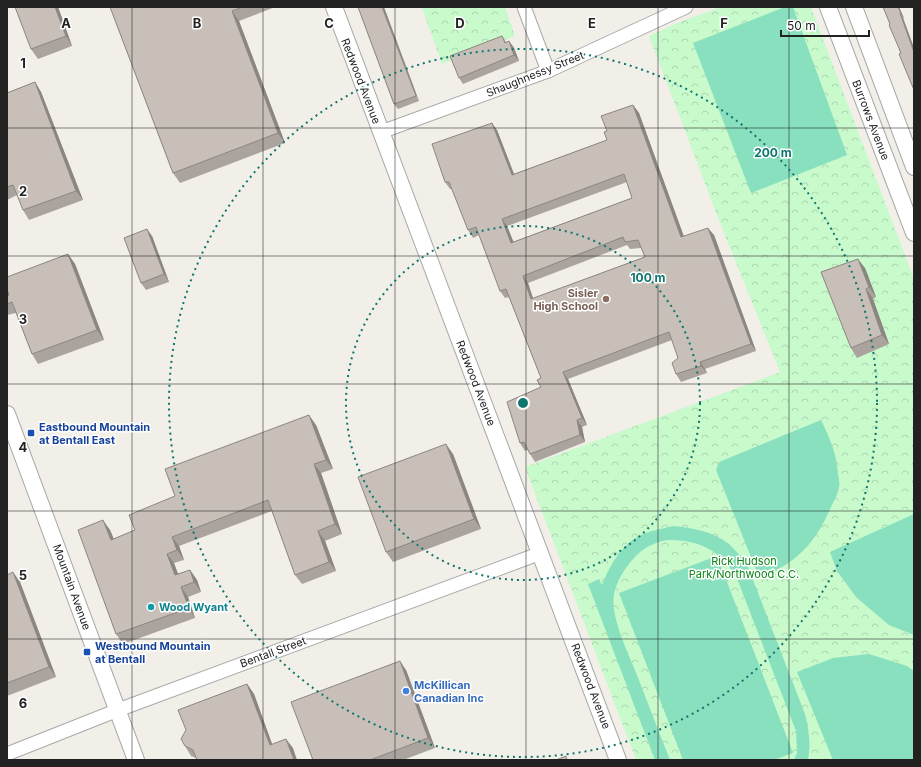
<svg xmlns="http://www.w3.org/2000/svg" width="921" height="767" font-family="Inter,sans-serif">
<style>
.park{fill:url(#park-crowns)}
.pitch{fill:#88e0be}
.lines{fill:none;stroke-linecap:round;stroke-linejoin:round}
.minor-casing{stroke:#a9a9a9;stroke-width:15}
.tertiary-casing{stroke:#a9a9a9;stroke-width:18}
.minor{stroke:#fff;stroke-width:13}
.tertiary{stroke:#fff;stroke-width:16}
.wall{fill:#aba49e;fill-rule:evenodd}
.shaded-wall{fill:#8b8681}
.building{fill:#c7bfb8;stroke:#8b8681;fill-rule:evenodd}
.grid{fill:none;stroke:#222;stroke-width:1;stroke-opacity:0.55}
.ring{fill:none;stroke:#0f766e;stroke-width:2;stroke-dasharray:2 4}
.education-dot{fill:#8d6e63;stroke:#fff;stroke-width:1.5}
.transit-dot{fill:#1a4fb4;stroke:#fff;stroke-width:1.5}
.culture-dot{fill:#0f9aa8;stroke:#fff;stroke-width:1.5}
.shop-dot{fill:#3f7fe0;stroke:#fff;stroke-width:1.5}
.labels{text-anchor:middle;stroke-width:3;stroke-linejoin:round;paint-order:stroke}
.street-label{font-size:11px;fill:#222;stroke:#fff}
.education-label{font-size:11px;font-weight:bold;fill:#785e54;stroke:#fff;text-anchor:end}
.transit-label{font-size:11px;font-weight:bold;fill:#164399;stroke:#fff;text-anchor:start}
.park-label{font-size:11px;fill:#0c8416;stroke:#fff}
.culture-label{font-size:11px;font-weight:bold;fill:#0d838f;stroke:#fff;text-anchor:start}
.shop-label{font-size:11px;font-weight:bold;fill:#366cbe;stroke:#fff;text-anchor:start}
.grid-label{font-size:13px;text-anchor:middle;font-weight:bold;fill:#222;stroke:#fff;stroke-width:3;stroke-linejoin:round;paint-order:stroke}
.centre{fill:#0f766e;stroke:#fff;stroke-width:2}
.ring-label{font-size:12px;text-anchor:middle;font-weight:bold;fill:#0f766e;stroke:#fff;stroke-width:3;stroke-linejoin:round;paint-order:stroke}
</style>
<defs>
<pattern id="park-crowns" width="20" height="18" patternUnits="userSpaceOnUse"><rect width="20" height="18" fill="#c8facc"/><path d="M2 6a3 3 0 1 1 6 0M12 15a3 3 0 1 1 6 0" fill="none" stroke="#acd6af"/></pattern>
</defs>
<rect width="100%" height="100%" fill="#f2efe9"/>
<g class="park">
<path d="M424 7H505L515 36 442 64 422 8Z"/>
<path d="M721 7H811L914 279V760H636L525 467 780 372 720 223 649 36 682 21Z"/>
</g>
<g class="pitch">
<path d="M785 7H793L847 155 751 193 693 43Z"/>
<path d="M821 420C830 438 837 455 838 475 839 479 840 483 839 487 838 494 834 501 831 507 816 542 796 565 759 577L716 470 719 462Z"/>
<path d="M914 514V635L889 625 856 597 837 571 830 552Z"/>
<path d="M673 526C693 528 712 531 729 544 735 549 740 557 746 562L805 714C809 730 811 744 808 760H794L797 753 796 731 736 576C719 551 704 542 674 540 660 539 643 547 634 558 625 568 617 580 614 594 610 618 629 654 637 675 648 704 659 732 670 760H655L588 584 599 579 602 585C609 567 620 547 637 537 647 531 661 529 673 526Z"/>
<path d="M717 556 793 753 774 760H683L619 593Z"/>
<path d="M869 654 907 666 914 671V760H833L797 672 833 658Z"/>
</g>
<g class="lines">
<g class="minor-casing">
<g id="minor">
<path d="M524 7 548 71"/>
<path d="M381 132 548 71 686 7"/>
<path d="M7 754 118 710 541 553"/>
</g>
</g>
<g class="tertiary-casing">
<g id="tertiary">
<path d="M334 7 618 760"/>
<path d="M828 7 914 233"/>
<path d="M854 7 914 167"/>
<path d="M7 414 136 760"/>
</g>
</g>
<use href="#minor" class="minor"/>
<use href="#tertiary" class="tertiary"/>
</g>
<g class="wall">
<path d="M58 7 72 46 38 59 31 49Z"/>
<path d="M110 7H275L239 21 285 143 180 183 173 173Z"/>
<path d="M358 7 419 101 398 109 394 104Z"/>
<path d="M883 7H899L904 18H903L914 48V90L890 24Z"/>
<path d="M502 36 506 42 509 41 514 48 519 61 463 84 459 78Z"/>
<path d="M35 82 41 92 83 200 29 220 23 210 17 195 7 200V93Z"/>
<path d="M633 105 639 113 684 237 714 235 756 351 705 369 707 373 681 382 676 374 678 358 672 340 568 379 587 425 582 427 585 442 535 462 530 454 528 450 525 451 520 443 541 387V378L509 297 505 298 500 291 479 235 473 238 468 230 452 189H450L445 182 497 130 514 174 607 140V131ZM627 182 632 198 513 242 507 226ZM627 245 630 249 641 248 645 257 533 299 528 283Z"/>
<path d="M152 236 169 282 146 290 141 283Z"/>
<path d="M68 254 75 264 104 340 38 364 32 354 16 313 7 315V296Z"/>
<path d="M865 268 876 297 873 299 889 344 857 358 851 348Z"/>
<path d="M316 425 333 469 321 473 342 534 325 541 336 571 302 584 295 575 272 511 179 546 184 560 174 563 178 574 190 570 197 580 201 592 188 597 195 618 123 644 116 634 110 530 114 539 135 530 175 496Z"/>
<path d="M453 454 481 529 393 562 386 552Z"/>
<path d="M7 575 20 582 56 677 7 696Z"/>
<path d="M406 670 435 748 403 760H313Z"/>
<path d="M247 684 254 694 272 744 293 748 196 758 191 756 185 746Z"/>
</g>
<g class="shaded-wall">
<path d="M55 7H58L72 46 66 36Z"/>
<path d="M382 7H384L419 101 416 96Z"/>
<path d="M898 7H899L904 18 901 13Z"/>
<path d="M232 11 239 21 285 143 278 133Z"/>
<path d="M900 13 903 18 914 48V52Z"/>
<path d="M509 41 514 48 519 61 514 55Z"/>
<path d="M35 82 41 92 83 200 76 191Z"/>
<path d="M633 105 639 113 687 245 681 237Z"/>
<path d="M492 123 497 130 517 182 512 175Z"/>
<path d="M502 219 507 226 517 250 511 243Z"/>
<path d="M708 228 714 235 756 351 751 344Z"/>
<path d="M147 229 152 236 169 282 164 274Z"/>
<path d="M68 254 75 264 104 340 97 330Z"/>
<path d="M858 259 865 268 876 297 869 287Z"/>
<path d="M523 276 528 283 536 307 531 299Z"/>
<path d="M866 289 873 299 889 344 882 335Z"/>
<path d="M700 362 705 369 707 373 701 366Z"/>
<path d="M563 372 568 379 587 425 582 418Z"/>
<path d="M309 415 316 425 333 469 326 460Z"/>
<path d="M577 420 582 427 585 442 580 435Z"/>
<path d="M446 444 453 454 481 529 474 519Z"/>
<path d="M314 464 321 473 342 534 335 524Z"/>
<path d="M103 520 110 530 118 550 111 540Z"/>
<path d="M318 531 325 541 336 571 329 562Z"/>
<path d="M172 537 179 546 184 560 177 550Z"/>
<path d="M167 554 174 563 182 585 175 575Z"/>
<path d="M190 570 197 580 201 592 194 582Z"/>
<path d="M13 572 20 582 56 677 49 667Z"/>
<path d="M181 587 188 597 195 618 189 608Z"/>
<path d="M400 661 406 670 435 748 428 738Z"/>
<path d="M247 684 254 694 276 755 270 745Z"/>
<path d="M286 739 293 748 297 760H294Z"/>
</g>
<g class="building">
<path d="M15 7H55L66 36 31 49Z"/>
<path d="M110 7H243L232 11 278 133 173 173Z"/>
<path d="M358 7H382L416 96 394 104Z"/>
<path d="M883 7H898L901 13H900L914 52V90L899 54 901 53 889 25 890 24Z"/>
<path d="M502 36 505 43 509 41 514 55 459 78 450 56Z"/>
<path d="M35 82 76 191 23 210 13 185 7 187V93Z"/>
<path d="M633 105 681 237 708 228 751 344 700 362 701 366 676 374 672 363 678 358 669 332 563 372 582 418 577 420 580 435 530 454 524 442 520 443 507 402 541 387 537 380 541 378 506 289 500 291 476 227 468 230 449 182H445L432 144 492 123 512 175 607 140 604 132 607 131 601 116ZM624 174 632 198 511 243 502 219ZM623 237 625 242 638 240 645 257 531 299 523 276Z"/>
<path d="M147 229 164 274 141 283 124 238Z"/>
<path d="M68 254 97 330 32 354 12 302 7 304V296L9 295 7 289V277Z"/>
<path d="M858 259 869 287 866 289 882 335 851 348 821 272Z"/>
<path d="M309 415 326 460 314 464 335 524 318 531 329 562 295 575 268 500 172 537 177 550 167 554 175 575 190 570 194 582 181 587 189 608 116 634 78 530 103 520 111 540 135 530 129 515 175 496 165 469Z"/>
<path d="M446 444 474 519 386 552 358 477Z"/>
<path d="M13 572 49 667 7 683V575Z"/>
<path d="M400 661 428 738 370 760H313L291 702Z"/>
<path d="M247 684 270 745 286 739 294 760H197L193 750 185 746 181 739 186 730 178 710Z"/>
<path d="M566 756 567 760H556Z"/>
</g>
<path class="grid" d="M132 7V760M263 7V760M395 7V760M526 7V760M658 7V760M789 7V760M7 128H914M7 256H914M7 384H914M7 511H914M7 639H914"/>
<g class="ring">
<circle cx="523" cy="403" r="177"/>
<circle cx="523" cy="403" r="354"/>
</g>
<circle class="education-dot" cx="606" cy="299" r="4"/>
<g class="transit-dot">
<rect x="27" y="429" width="8" height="8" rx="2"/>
<rect x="83" y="648" width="8" height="8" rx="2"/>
</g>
<circle class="culture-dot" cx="151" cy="607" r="4"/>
<circle class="shop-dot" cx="406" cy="691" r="4"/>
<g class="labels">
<g class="street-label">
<text transform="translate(535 74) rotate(-22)" y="4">Shaughnessy Street</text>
<text transform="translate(361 81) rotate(69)" y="4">Redwood Avenue</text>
<text transform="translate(871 120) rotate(69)" y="4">Burrows Avenue</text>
<text transform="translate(476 383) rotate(69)" y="4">Redwood Avenue</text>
<text transform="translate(72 587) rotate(70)" y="4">Mountain Avenue</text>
<text transform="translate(273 652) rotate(-20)" y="4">Bentall Street</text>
<text transform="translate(591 686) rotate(69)" y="4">Redwood Avenue</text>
</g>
<g class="education-label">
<text x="598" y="297">Sisler<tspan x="598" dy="13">High School</tspan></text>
</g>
<g class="transit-label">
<text x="39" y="431">Eastbound Mountain<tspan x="39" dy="13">at Bentall East</tspan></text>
<text x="95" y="650">Westbound Mountain<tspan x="95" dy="13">at Bentall</tspan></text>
</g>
<g class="park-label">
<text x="744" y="565">Rick Hudson<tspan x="744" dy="13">Park/Northwood C.C.</tspan></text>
</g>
<g class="culture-label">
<text x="159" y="611">Wood Wyant</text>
</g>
<g class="shop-label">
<text x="414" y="689">McKillican<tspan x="414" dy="13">Canadian Inc</tspan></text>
</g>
</g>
<g class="grid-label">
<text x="66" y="28">A</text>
<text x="197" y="28">B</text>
<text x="329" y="28">C</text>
<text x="460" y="28">D</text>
<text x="592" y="28">E</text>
<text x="724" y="28">F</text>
<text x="23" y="68">1</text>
<text x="23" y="196">2</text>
<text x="23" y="324">3</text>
<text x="23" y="452">4</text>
<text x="23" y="580">5</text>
<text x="23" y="708">6</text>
</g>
<circle cx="523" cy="403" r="6" class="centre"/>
<g class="ring-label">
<text x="773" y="157">200 m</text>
<text x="648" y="282">100 m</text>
</g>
<rect width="921" height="767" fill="none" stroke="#222222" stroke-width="16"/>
<path d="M781 30v6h88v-6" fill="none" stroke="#222222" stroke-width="2"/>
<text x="787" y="30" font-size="12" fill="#222222" stroke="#ffffff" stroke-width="3" paint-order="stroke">50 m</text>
</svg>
